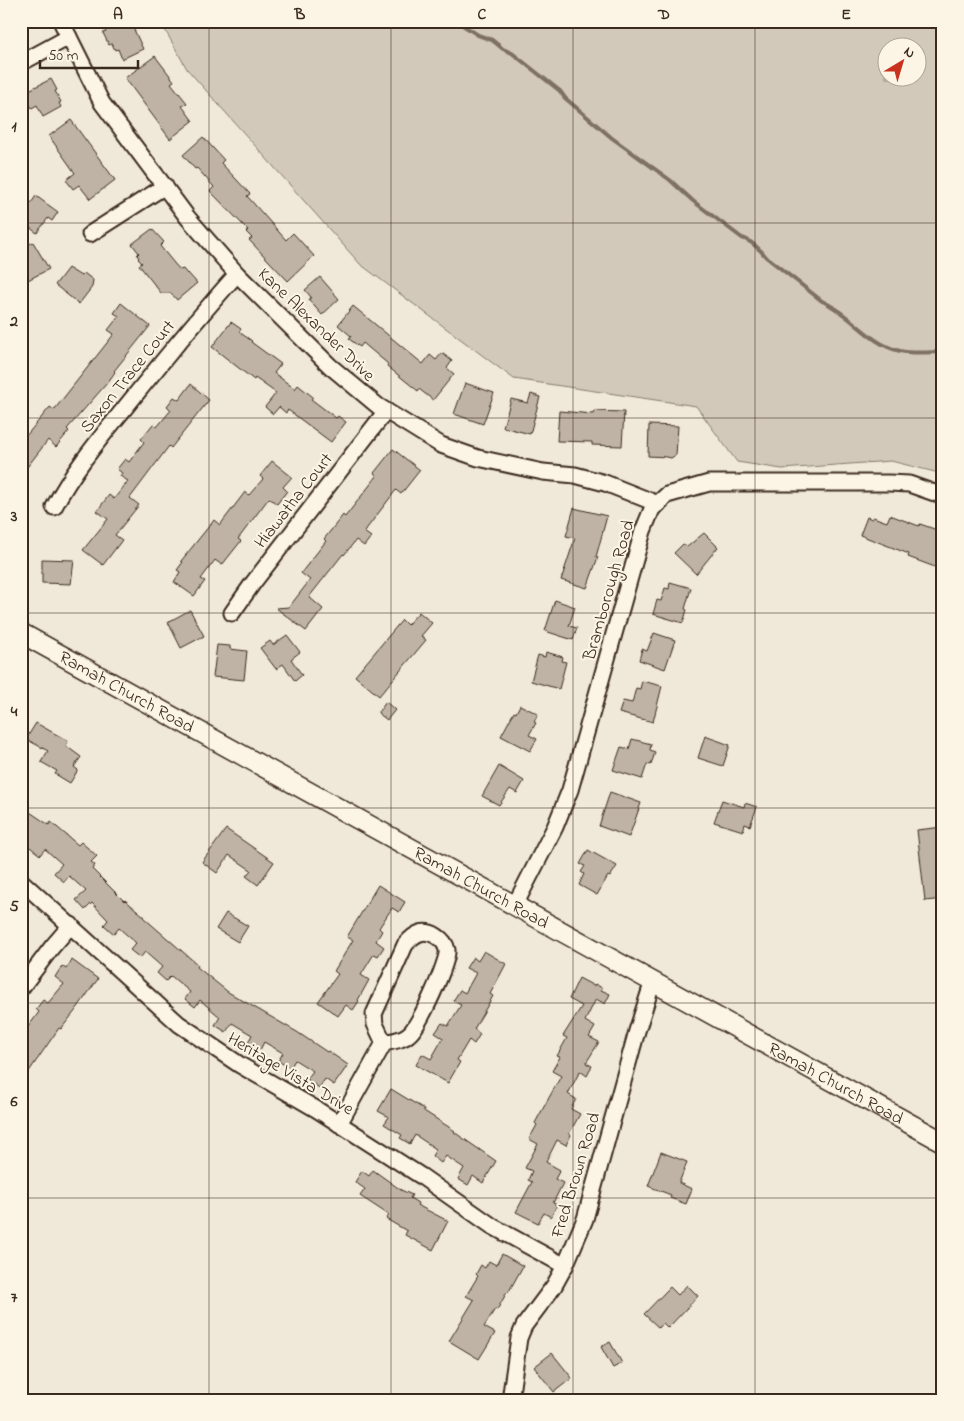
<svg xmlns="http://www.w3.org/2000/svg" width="964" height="1421" font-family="'Indie Flower',sans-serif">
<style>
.green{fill:#d2c9ba;stroke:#867a6c;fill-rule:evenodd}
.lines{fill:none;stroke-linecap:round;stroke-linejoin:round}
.stream{stroke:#7e7163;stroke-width:4}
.building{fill:#beb3a4;stroke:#3b2a1e}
.minor-casing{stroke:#3b2a1e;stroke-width:19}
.major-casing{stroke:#3b2a1e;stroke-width:22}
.minor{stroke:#fcf5e5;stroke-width:15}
.major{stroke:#fcf5e5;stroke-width:19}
.grid{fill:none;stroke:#3b2a1e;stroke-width:1;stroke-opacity:0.55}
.labels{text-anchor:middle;stroke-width:4;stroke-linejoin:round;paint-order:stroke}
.street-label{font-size:18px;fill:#3b2a1e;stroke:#fcf5e5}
.neatline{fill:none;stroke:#3b2a1e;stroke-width:2}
.grid-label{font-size:16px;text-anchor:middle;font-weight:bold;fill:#3b2a1e}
</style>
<rect width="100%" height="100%" fill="#f0e9d9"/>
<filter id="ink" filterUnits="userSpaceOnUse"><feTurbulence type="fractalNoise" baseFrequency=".02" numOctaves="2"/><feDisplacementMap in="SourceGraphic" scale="10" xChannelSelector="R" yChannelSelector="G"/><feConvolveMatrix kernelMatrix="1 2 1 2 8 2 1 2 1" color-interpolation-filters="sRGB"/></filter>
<g filter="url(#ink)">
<path class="green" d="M160 21H943V474L891 461 782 469 737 462 696 406 514 379 360 264 187 69ZM886 48H916V78H886Z"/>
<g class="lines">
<path class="stream" d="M453 21 458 22 478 35 492 40 503 49 512 53 560 91 565 98 612 138 670 180 693 201 742 238C750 240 761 250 766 257L822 301C851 314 869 344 900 351 913 354 930 352 943 352"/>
</g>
<g class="building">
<path d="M100 21H130L143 49 122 59 118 49 115 50 112 44 109 45 103 33 106 32Z"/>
<path d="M155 56 174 81 171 83 187 103 182 106 193 121 170 139 125 78Z"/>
<path d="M51 79 57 90 55 91 61 102 59 103 61 107 43 117 37 105 32 108 28 102 26 103 21 94Z"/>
<path d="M71 120 115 180 90 199 79 185 73 189 66 180 75 173 49 136Z"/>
<path d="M203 137 224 160 221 163 250 194 247 196 286 240 293 233 314 256 288 281 249 240 252 238 246 232 248 230 210 191 214 187 197 168 195 169 183 155Z"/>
<path d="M36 196 58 212 52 221 48 218 37 233 21 221V217Z"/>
<path d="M152 229 164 242 160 246 173 262 180 270 183 269 187 274 188 273 197 283 177 300 171 293H161L139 265 142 263 138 259 139 258 137 255 139 253 132 244Z"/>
<path d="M33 242 49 269 26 281 21 272V248Z"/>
<path d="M68 268 81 276 84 273 93 280 92 287 79 304 55 285Z"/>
<path d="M320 277 339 299 322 315 309 300 311 297 305 290Z"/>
<path d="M121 303 150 326 114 371 115 372 108 382 67 429 69 431 56 447 48 440 21 475V442L50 407 54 410 114 334 108 330 119 316 114 313Z"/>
<path d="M353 306 423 364 430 355 436 360 442 353 452 361 447 368 454 374 433 400 419 389 418 391 387 366 388 364 363 343 360 347 349 339 351 336 338 325Z"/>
<path d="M231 322 241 329 239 332 252 341 251 342 281 364 274 373 295 389 298 385 313 397 311 399 336 418 338 416 346 422 331 442 288 410 286 413 279 407 273 414 265 407 276 393 255 378 254 380 212 347Z"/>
<path d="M465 383 494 393 483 424 454 414Z"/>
<path d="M191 384 209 400 171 448 169 446 130 498 139 505 115 535 122 540 103 565 83 550 108 519 97 511 109 495 114 499 128 481 120 476 122 473 117 469 125 459 129 462 144 442 141 439 153 424 157 427 171 410 167 406 174 397 179 400Z"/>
<path d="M531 394 540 397 530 434 503 427 511 399 528 403Z"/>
<path d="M559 411 593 414 594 411 624 412 622 446 592 445V442L557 441Z"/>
<path d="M649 425 678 426 676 455 671 458 667 457 648 456Z"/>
<path d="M393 449 420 470 401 494 396 490 364 532 371 537 364 546 356 540 344 555 343 554 309 597 323 609 306 631 276 608 289 607 310 580 301 573 326 541 324 539 343 515 345 517 377 476 374 473Z"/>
<path d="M272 461 292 477 283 487 287 491 277 504 269 498 238 539 241 541 222 565 215 560 201 579 205 581 194 596 174 582 180 572 177 570 183 562 181 561 214 520 220 525 245 492 249 495 263 479 260 476Z"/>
<path d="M574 508 607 516 596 557H598L587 588 561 580 575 538 566 536Z"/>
<path d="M890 515 919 526 920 524 943 532V570L908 557 909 554 860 535 867 517 872 519 873 517 887 522Z"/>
<path d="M704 533 718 547 696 574 674 553 683 544 687 547Z"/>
<path d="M42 559 74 560 71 584 42 583Z"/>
<path d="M670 582 691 588 685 609 687 610 683 623 653 614 657 600 661 601 665 588 669 589Z"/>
<path d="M555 600 575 607 569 626 577 628 573 640 545 631Z"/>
<path d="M190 610 204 636 181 648 168 622Z"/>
<path d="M419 612 432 623 421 636 426 640 379 696 355 676 402 620 407 625Z"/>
<path d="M654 633 675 640 665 669 639 660 642 649 647 651Z"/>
<path d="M287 635 300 652 291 659 302 675 295 681 283 664 276 669 260 648 270 641 273 645Z"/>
<path d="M217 645 230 646V649L247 651 244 680 213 677Z"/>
<path d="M546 652 563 657 562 661 566 662 559 689 531 681 538 655 545 657Z"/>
<path d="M642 681 662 686 653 722 619 713 623 701 632 703 636 688 640 689Z"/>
<path d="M386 702 395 710 387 720 378 713Z"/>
<path d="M520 705 538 714 534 722 536 723 529 735 537 739 530 751 501 736 514 712 516 713Z"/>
<path d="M36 723 68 741 66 746 81 757 74 767 78 770 70 783 55 774 57 771 41 762 48 751 26 739Z"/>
<path d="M705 736 730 745 723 766 698 758Z"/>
<path d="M632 739 651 744 650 750 655 752 651 765 647 764 642 779 613 770 621 747 629 749Z"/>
<path d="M499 766 524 781 517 793 510 789 499 805 482 796Z"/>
<path d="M610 792 641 803 629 837 599 826Z"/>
<path d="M722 800 744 807 745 803 757 807 750 826 745 824 743 831 714 822Z"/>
<path d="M21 806 49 825 51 822 78 845 81 842 97 856 91 862 95 865 92 869 124 901 125 900 145 917 144 918 198 965 197 967 228 992 297 1032 327 1052 328 1051 348 1065 334 1085 325 1079 319 1088 307 1079 313 1071 295 1060 290 1068 278 1061 283 1053 264 1042 260 1050 248 1042 252 1035 232 1023 226 1032 215 1025 220 1017 200 1000 195 1007 185 999 190 992 171 976 166 981 157 973 162 967 145 952 140 958 130 950 136 943 119 928 114 934 104 925 108 920 92 903 85 910 76 900 86 891 69 876 64 882 54 873 62 864 45 849 40 855 21 840Z"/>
<path d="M943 827V899L925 901 917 830Z"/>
<path d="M226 829 274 862 258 885 246 876 251 870 229 855 217 873 202 862Z"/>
<path d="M588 850 617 866 610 877 608 876 597 895 579 885 584 874 581 872 585 866 580 864Z"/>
<path d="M378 885 405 902 399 912 392 908 379 928 382 931 376 941 384 947 378 956 374 954 361 975 369 980 358 1000 359 1001 353 1010 346 1005 338 1016 318 1002 338 974 334 971 353 940 347 937Z"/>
<path d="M226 913 248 926 238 942 216 929Z"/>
<path d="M484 951 506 964 490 994 493 996 474 1029 480 1034 474 1044 469 1040 457 1060 460 1062 448 1083 416 1065 422 1054 431 1059 443 1038 435 1033 442 1023 448 1026 461 1005 453 1001 460 990 465 993 476 973 466 968 473 957 478 961Z"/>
<path d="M72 960 98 979 76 1010 61 1029 59 1028 21 1083V1028L25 1031 39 1012 36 1009 43 1000 48 1003 64 984 55 977 62 966 66 969Z"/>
<path d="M579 978 594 986 595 984 602 988 601 990 610 994 605 1004 596 999 585 1021 595 1027 589 1037 599 1042 586 1063 592 1066 587 1076 580 1071 568 1094 576 1099 571 1109 580 1114 569 1134 571 1135 566 1145 557 1140 546 1162 560 1170 555 1179 563 1183 553 1203 557 1205 551 1217 544 1213 538 1223 516 1212 532 1182 528 1180 532 1171 525 1168 538 1144 529 1139 537 1125 535 1123 561 1076 552 1071 560 1057 557 1056 567 1038 563 1036 582 1006 569 999Z"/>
<path d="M391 1089 424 1109V1111L455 1131 454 1132 496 1161 483 1183 473 1176 468 1185 458 1179 464 1168 446 1156 441 1163 432 1156 436 1149 415 1135 410 1144 400 1138 402 1135 384 1124 389 1117 378 1111Z"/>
<path d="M661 1152 687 1162 679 1183 692 1189 686 1204 670 1198 671 1195 648 1186Z"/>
<path d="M373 1170 401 1190 412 1195 410 1198 418 1203 417 1205 448 1221 433 1250 405 1235 407 1231 386 1219 389 1215 360 1196 365 1189 355 1182 362 1171 369 1176Z"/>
<path d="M502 1254 523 1266 508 1293 507 1292 497 1310 495 1309 484 1327 495 1333 479 1359 449 1341 474 1300 466 1296 478 1276 476 1274 481 1265 485 1268 489 1261 496 1265Z"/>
<path d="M687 1285 698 1296 668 1328 663 1323 659 1328 644 1314 670 1287 678 1295Z"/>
<path d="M610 1342 622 1363 613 1368 601 1347Z"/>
<path d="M552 1353 572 1378 554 1392 534 1367Z"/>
</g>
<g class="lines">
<g class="minor-casing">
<g id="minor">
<path d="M61 21 102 103 188 218 237 274 330 366 378 406 441 445 478 458 543 472 575 475 605 483 658 504"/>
<path d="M21 63 69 37"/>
<path d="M90 234 165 186"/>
<path d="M54 507C75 467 104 434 132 399 166 357 201 314 237 274"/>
<path d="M232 613 253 583 386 411"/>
<path d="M21 881 179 1024 240 1065 316 1109 421 1176 492 1226 565 1266"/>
<path d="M515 905 555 827 570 790 643 531 652 509 667 495 709 483H889L909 484 943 496"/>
<path d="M21 988 52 947 71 925"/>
<path d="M339 1124 384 1043C392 1041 403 1040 409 1034 419 1027 449 961 447 950 445 939 431 930 420 933 414 935 409 940 405 945L374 1014 375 1024 384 1043"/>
<path d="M510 1400 519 1338 524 1326 554 1286 565 1266 585 1219 637 1031 653 981"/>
</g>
</g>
<g class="major-casing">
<g id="major">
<path id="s1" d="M21 633 943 1142"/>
</g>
</g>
<use href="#minor" class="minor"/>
<use href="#major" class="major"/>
</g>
</g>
<path class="grid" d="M209 21V1400M391 21V1400M573 21V1400M755 21V1400M21 223H943M21 418H943M21 613H943M21 808H943M21 1003H943M21 1198H943"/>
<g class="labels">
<g class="street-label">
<text transform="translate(317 324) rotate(44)" y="6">Kane Alexander Drive</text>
<text transform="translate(127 376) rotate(-51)" y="6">Saxon Trace Court</text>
<text transform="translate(293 500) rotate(-52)" y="6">Hiawatha Court</text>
<text transform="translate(608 590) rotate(-74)" y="6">Bramborough Road</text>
<text dy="6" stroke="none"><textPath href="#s1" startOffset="121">Ramah Church Road</textPath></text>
<text dy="6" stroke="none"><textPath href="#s1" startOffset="526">Ramah Church Road</textPath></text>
<text transform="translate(291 1073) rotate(31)" y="6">Heritage Vista Drive</text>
<text dy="6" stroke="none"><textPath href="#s1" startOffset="931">Ramah Church Road</textPath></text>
<text transform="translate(575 1175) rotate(-73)" y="6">Fred Brown Road</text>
</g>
</g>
<rect width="964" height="1421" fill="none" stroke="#fcf5e5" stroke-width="55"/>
<g transform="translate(902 62) rotate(38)"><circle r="24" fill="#fcf5e5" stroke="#afa495"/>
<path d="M0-4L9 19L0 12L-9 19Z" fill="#c8321e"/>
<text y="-8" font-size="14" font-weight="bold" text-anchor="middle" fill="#3b2a1e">N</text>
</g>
<path d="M40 60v8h98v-8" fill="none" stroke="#3b2a1e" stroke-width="2.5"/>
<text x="48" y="60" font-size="15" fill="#3b2a1e" stroke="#fcf5e5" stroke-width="4" paint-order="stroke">50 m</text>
<rect x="28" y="28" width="908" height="1366" class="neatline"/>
<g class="grid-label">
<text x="118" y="19">A</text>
<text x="300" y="19">B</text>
<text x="482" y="19">C</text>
<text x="664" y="19">D</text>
<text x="846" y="19">E</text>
<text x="14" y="131">1</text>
<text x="14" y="326">2</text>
<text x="14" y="521">3</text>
<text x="14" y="716">4</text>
<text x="14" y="911">5</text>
<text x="14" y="1106">6</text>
<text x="14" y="1302">7</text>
</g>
</svg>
